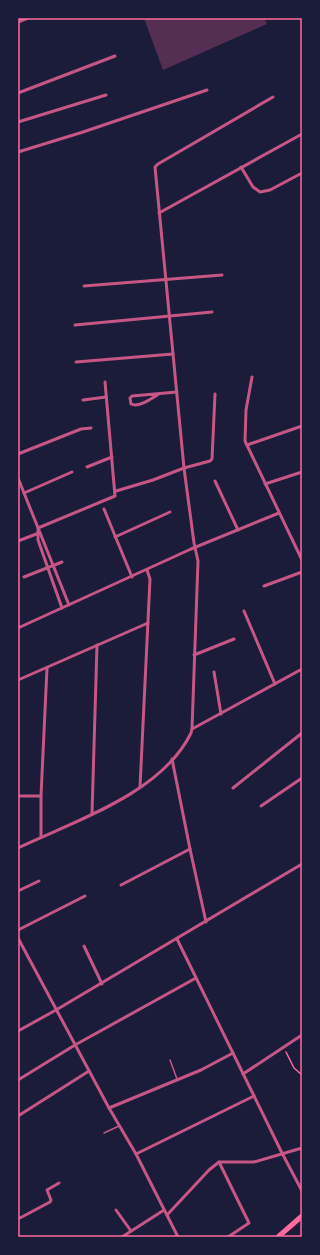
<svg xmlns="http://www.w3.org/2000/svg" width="320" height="1255" font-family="'PT Sans Narrow',sans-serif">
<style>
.building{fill:#542f53}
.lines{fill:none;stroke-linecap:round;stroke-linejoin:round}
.path{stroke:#ff6b9d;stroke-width:1.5}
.service{stroke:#c65784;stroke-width:1.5}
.minor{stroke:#c65784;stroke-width:3}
.primary{stroke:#ff6b9d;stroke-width:5}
.neatline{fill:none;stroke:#ff6b9d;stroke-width:1.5}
</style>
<rect width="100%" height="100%" fill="#1b1b3a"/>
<path class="building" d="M144 18H264L267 24 163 70Z"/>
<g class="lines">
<path class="path" d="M286 1052 294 1068 302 1075"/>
<g class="service">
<path d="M170 1060 177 1079"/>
<path d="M104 1133 119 1126"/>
</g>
<g class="minor">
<path d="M18 22 28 18"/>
<path d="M18 93 115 56"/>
<path d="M18 122 106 95"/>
<path d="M18 152 83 132 207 90"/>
<path d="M241 167 253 187 260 192 270 190 302 173"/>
<path d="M159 213 302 134"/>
<path d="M84 286 222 275"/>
<path d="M75 325 212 312"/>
<path d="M76 362 173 354"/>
<path d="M252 377 246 410 245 441 302 560"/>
<path d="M159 394C152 398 139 408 131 404L130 398 132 396 177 392"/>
<path d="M83 400 106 397"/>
<path d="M247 445 302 426"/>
<path d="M18 454 81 429 91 428"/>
<path d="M87 467 112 457"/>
<path d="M18 478 69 605"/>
<path d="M215 481 238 530"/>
<path d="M265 484 302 472"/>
<path d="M116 491 153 480 184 468 210 461 212 459 215 394"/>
<path d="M24 493 72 472"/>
<path d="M104 509 132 577"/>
<path d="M38 528 115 496 105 382"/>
<path d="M38 530V540L62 608"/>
<path d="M115 537 170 512"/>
<path d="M18 541 39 533"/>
<path d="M24 577 62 562"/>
<path d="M264 586 302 572"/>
<path d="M244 611 275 684"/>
<path d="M18 628 191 549 279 513"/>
<path d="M194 655 234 639"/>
<path d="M214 672 221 714"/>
<path d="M18 680 148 623"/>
<path d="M192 729 302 669"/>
<path d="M172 759 190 849 206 922"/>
<path d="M140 787 150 579 147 570"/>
<path d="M233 788 302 733"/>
<path d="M18 796H41"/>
<path d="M261 806 302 778"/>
<path d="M92 814 97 645"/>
<path d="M41 837V796L47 668"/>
<path d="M18 848C75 821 162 793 191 733L192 729 198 561 194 543 184 468 155 167 158 164 273 97"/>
<path d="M121 885 190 849"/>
<path d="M18 891 39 881"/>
<path d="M18 930 85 896"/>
<path d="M18 938 109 1108 136 1154 178 1237"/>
<path d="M177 939 282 1153 302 1191"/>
<path d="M84 946 102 984"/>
<path d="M18 1031 56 1010 302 864"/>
<path d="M243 1074 302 1035"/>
<path d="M18 1080 75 1045 196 978"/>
<path d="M109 1108 201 1070 233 1053"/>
<path d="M18 1116 89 1071"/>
<path d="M136 1154 254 1096"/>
<path d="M219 1162 249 1223 228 1237"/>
<path d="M116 1210 131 1231"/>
<path d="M167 1215 209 1170 219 1162H254L302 1148"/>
<path d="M18 1219 50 1202 51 1200 47 1190 59 1183"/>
<path d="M122 1237 164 1210"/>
</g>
<path class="primary" d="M278 1237 302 1216"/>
</g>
<rect width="320" height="1255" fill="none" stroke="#1b1b3a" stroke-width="38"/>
<rect x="19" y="19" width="282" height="1217" class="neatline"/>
</svg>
